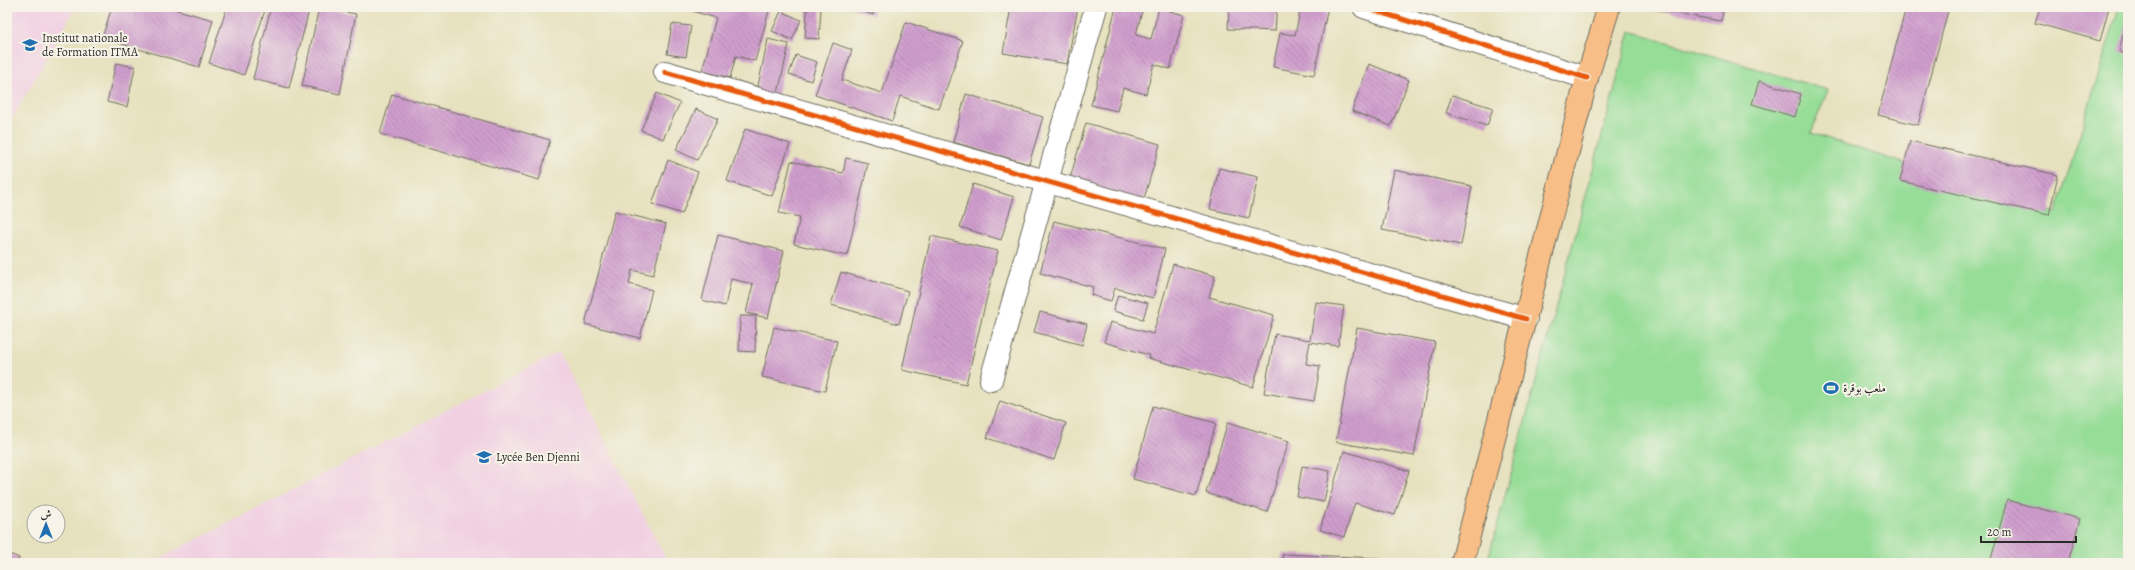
<svg xmlns="http://www.w3.org/2000/svg" width="2135" height="570" font-family="Alegreya,Amiri,serif">
<style>
.built{fill:#f1d0e2}
.pitch{fill:#96dd97;stroke:#608461}
.building{fill:url(#building-back-hatch)}
.lines{fill:none;stroke-linecap:round;stroke-linejoin:round}
.minor-casing{stroke:#6c6b5e;stroke-width:24}
.major-casing{stroke:#6c6b5e;stroke-width:24}
.minor{stroke:#fff;stroke-width:22}
.major{stroke:#f7be87;stroke-width:22}
.cycleway-casing{stroke:#f7f3e8;stroke-width:8}
.cycleway{stroke:#e8590c;stroke-width:5}
.labels{text-anchor:middle;stroke-width:4;stroke-linejoin:round;paint-order:stroke}
.poi-label{font-size:12px;fill:#2b2b2b;stroke:#f7f3e8;text-anchor:start}
</style>
<defs>
<pattern id="building-back-hatch" width="6" height="6" patternUnits="userSpaceOnUse"><rect width="6" height="6" fill="#d09ece"/><path d="M-1 5l2 2M0 0l6 6M5-1l2 2" fill="none" stroke="#a981a7"/></pattern>
</defs>
<rect width="100%" height="100%" fill="#f7f3e8"/>
<filter id="ink" filterUnits="userSpaceOnUse"><feTurbulence type="fractalNoise" baseFrequency=".025" numOctaves="2"/><feDisplacementMap in="SourceGraphic" scale="8" xChannelSelector="R" yChannelSelector="G"/><feConvolveMatrix kernelMatrix="1 2 1 2 8 2 1 2 1" color-interpolation-filters="sRGB"/></filter>
<filter id="wash" filterUnits="userSpaceOnUse"><feTurbulence type="fractalNoise" baseFrequency=".012" numOctaves="4" result="noise"/><feDisplacementMap in="SourceGraphic" scale="16" xChannelSelector="R" yChannelSelector="G"/><feGaussianBlur stdDeviation="0.9" result="paint"/><feColorMatrix in="noise" values="0 0 0 0 0 0 0 0 0 0 0 0 0 0 0 0 0 1.4 0 .05"/><feComposite in="paint" operator="in"/></filter>
<g filter="url(#wash)">
<rect width="100%" height="100%" fill="#e6e1be"/>
<g class="built">
<path d="M7 7H76L7 127Z"/>
<path d="M559 352 668 563H151Z"/>
</g>
<path class="pitch" d="M2119 7H2128V563H1487L1630 31 1828 90 1811 133 2056 213Z"/>
<g id="blocks">
<g class="building">
<path d="M112 7H167L213 20 199 67 102 38Z"/>
<path d="M227 7H266L244 75 209 63Z"/>
<path d="M271 7H310L289 88 253 79Z"/>
<path d="M319 7 356 14 340 94 302 86Z"/>
<path d="M679 7H770L755 61 736 56 730 78 702 71 716 18Z"/>
<path d="M780 7H821L819 39 805 38 807 10 780 8Z"/>
<path d="M849 7H875L873 15Z"/>
<path d="M1011 7H1078L1067 64 1003 53Z"/>
<path d="M1116 7H1143L1136 35 1151 39 1159 8 1184 15 1170 69 1154 64 1146 94 1123 88 1117 111 1091 105Z"/>
<path d="M1229 7H1277L1275 31 1228 29Z"/>
<path d="M1301 7H1328L1314 75 1273 67 1280 33 1295 35Z"/>
<path d="M1640 7H1724L1721 21Z"/>
<path d="M1906 7H1949L1918 125 1878 115Z"/>
<path d="M2040 7H2109L2100 41 2035 23Z"/>
<path d="M781 11 801 20 792 40 772 31Z"/>
<path d="M2127 18H2128V54L2119 52Z"/>
<path d="M906 22 963 41 939 109 900 96 892 121 815 95 833 43 852 50 842 80 882 93Z"/>
<path d="M672 24 691 26 686 57 667 54Z"/>
<path d="M768 39 789 44 776 102 756 95Z"/>
<path d="M796 55 817 62 811 81 789 74Z"/>
<path d="M116 63 135 67 127 107 107 102Z"/>
<path d="M1369 64 1409 80 1391 126 1352 111Z"/>
<path d="M1759 81 1801 94 1795 117 1752 104Z"/>
<path d="M657 93 680 103 663 139 641 130Z"/>
<path d="M392 94 550 140 539 180 380 134Z"/>
<path d="M966 94 1043 117 1029 164 953 142Z"/>
<path d="M1452 95 1493 108 1487 126 1446 113Z"/>
<path d="M696 109 718 119 697 160 676 150Z"/>
<path d="M1086 123 1160 144 1143 202 1069 182Z"/>
<path d="M745 129 790 144 772 196 727 181Z"/>
<path d="M1910 141 2058 175 2049 215 1900 181Z"/>
<path d="M846 158 868 163 847 256 794 244 800 217 779 213 791 161 843 173Z"/>
<path d="M668 160 698 172 682 214 652 204Z"/>
<path d="M1219 168 1258 177 1249 218 1210 209Z"/>
<path d="M1394 170 1472 186 1461 245 1382 230Z"/>
<path d="M973 184 1014 197 1001 240 960 227Z"/>
<path d="M615 211 666 224 653 275 632 270 629 284 652 290 640 338 585 324Z"/>
<path d="M1054 221 1165 249 1153 298 1115 288 1111 301 1091 295 1093 287 1040 273Z"/>
<path d="M718 235 784 251 768 318 746 313 753 284 731 279 725 306 702 300Z"/>
<path d="M931 236 998 251 966 384 902 370Z"/>
<path d="M1173 264 1215 276 1209 297 1274 315 1253 387 1148 358 1149 355 1104 342 1110 322 1153 334Z"/>
<path d="M841 272 908 291 899 324 831 305Z"/>
<path d="M1118 295 1148 303 1143 319 1113 311Z"/>
<path d="M1316 302 1344 306 1338 346 1310 342 1306 364 1320 366 1314 401 1264 393 1275 334 1310 340Z"/>
<path d="M1040 312 1087 324 1082 345 1034 332Z"/>
<path d="M740 316H756L755 352 739 351Z"/>
<path d="M774 327 837 341 825 391 762 377Z"/>
<path d="M1357 328 1435 342 1414 456 1336 442Z"/>
<path d="M1000 401 1066 423 1054 460 987 438Z"/>
<path d="M1153 406 1216 423 1196 496 1133 479Z"/>
<path d="M1228 422 1289 441 1267 512 1206 493Z"/>
<path d="M1344 451 1409 471 1395 515 1355 503 1344 537 1320 530Z"/>
<path d="M1302 466 1330 471 1324 502 1297 497Z"/>
<path d="M2007 500 2080 519 2068 563H1990Z"/>
<path d="M7 553 19 558 17 563H7Z"/>
<path d="M1283 554 1379 558V563H1282Z"/>
</g>
</g>
</g>
<g filter="url(#ink)">
<use href="#blocks" fill-opacity="0" stroke="#6c6b5e" stroke-width="1"/>
<g class="lines">
<g class="minor-casing">
<g id="minor">
<path d="M1364 7 1587 78"/>
<path d="M665 72 1526 319"/>
<path d="M991 380 1096 7"/>
</g>
</g>
<g class="major-casing">
<path id="major" d="M1462 563 1587 78 1609 7"/>
</g>
<use href="#minor" class="minor"/>
<use href="#major" class="major"/>
<g class="cycleway-casing">
<g id="cycleway">
<path d="M1364 7 1587 78"/>
<path d="M665 72 1526 319"/>
</g>
</g>
<use href="#cycleway" class="cycleway"/>
</g>
</g>
<defs>
<g id="university-bare" transform="scale(1.2)"><path d="M0-5L7-2L0 1L-7-2ZM-4 1L0 2.5L4 1V4Q0 6-4 4Z" fill="#1f6fb2" stroke="#f7f3e8" stroke-width="2.5" paint-order="stroke"/></g>
<g id="stadium-bare" transform="scale(1.2)"><path d="M0-5a6.5 5 0 1 0 0 10a6.5 5 0 1 0 0-10ZM-3.5-1.8h7v3.6h-7Z" fill="#1f6fb2" stroke="#f7f3e8" stroke-width="2.5" paint-order="stroke"/></g>
<g id="school-bare" transform="scale(1.2)"><path d="M0-5L7-2L0 1L-7-2ZM-4 1L0 2.5L4 1V4Q0 6-4 4Z" fill="#1f6fb2" stroke="#f7f3e8" stroke-width="2.5" paint-order="stroke"/></g>
</defs>
<g fill-rule="evenodd">
<use href="#university-bare" x="30" y="45"/>
<use href="#stadium-bare" x="1831" y="388"/>
<use href="#school-bare" x="484" y="457"/>
</g>
<g class="labels">
<g class="poi-label">
<text x="42" y="42">Institut nationale<tspan x="42" dy="14">de Formation ITMA</tspan></text>
<text x="1843" y="392">ملعب بوقرة</text>
<text x="496" y="461">Lycée Ben Djenni</text>
</g>
</g>
<rect width="2135" height="570" fill="none" stroke="#f7f3e8" stroke-width="24"/>
<g transform="translate(46 524)"><circle r="19" fill="#f7f3e8" stroke="#a5a39c"/>
<path d="M0-3L7 15L0 10L-7 15Z" fill="#1f6fb2"/>
<text y="-6" font-size="11" font-weight="bold" text-anchor="middle" fill="#2b2b2b">ش</text>
</g>
<path d="M1981 536v6h95v-6" fill="none" stroke="#2b2b2b" stroke-width="2"/>
<text x="1987" y="536" font-size="12" fill="#2b2b2b" stroke="#f7f3e8" stroke-width="3" paint-order="stroke">20 m</text>
</svg>
